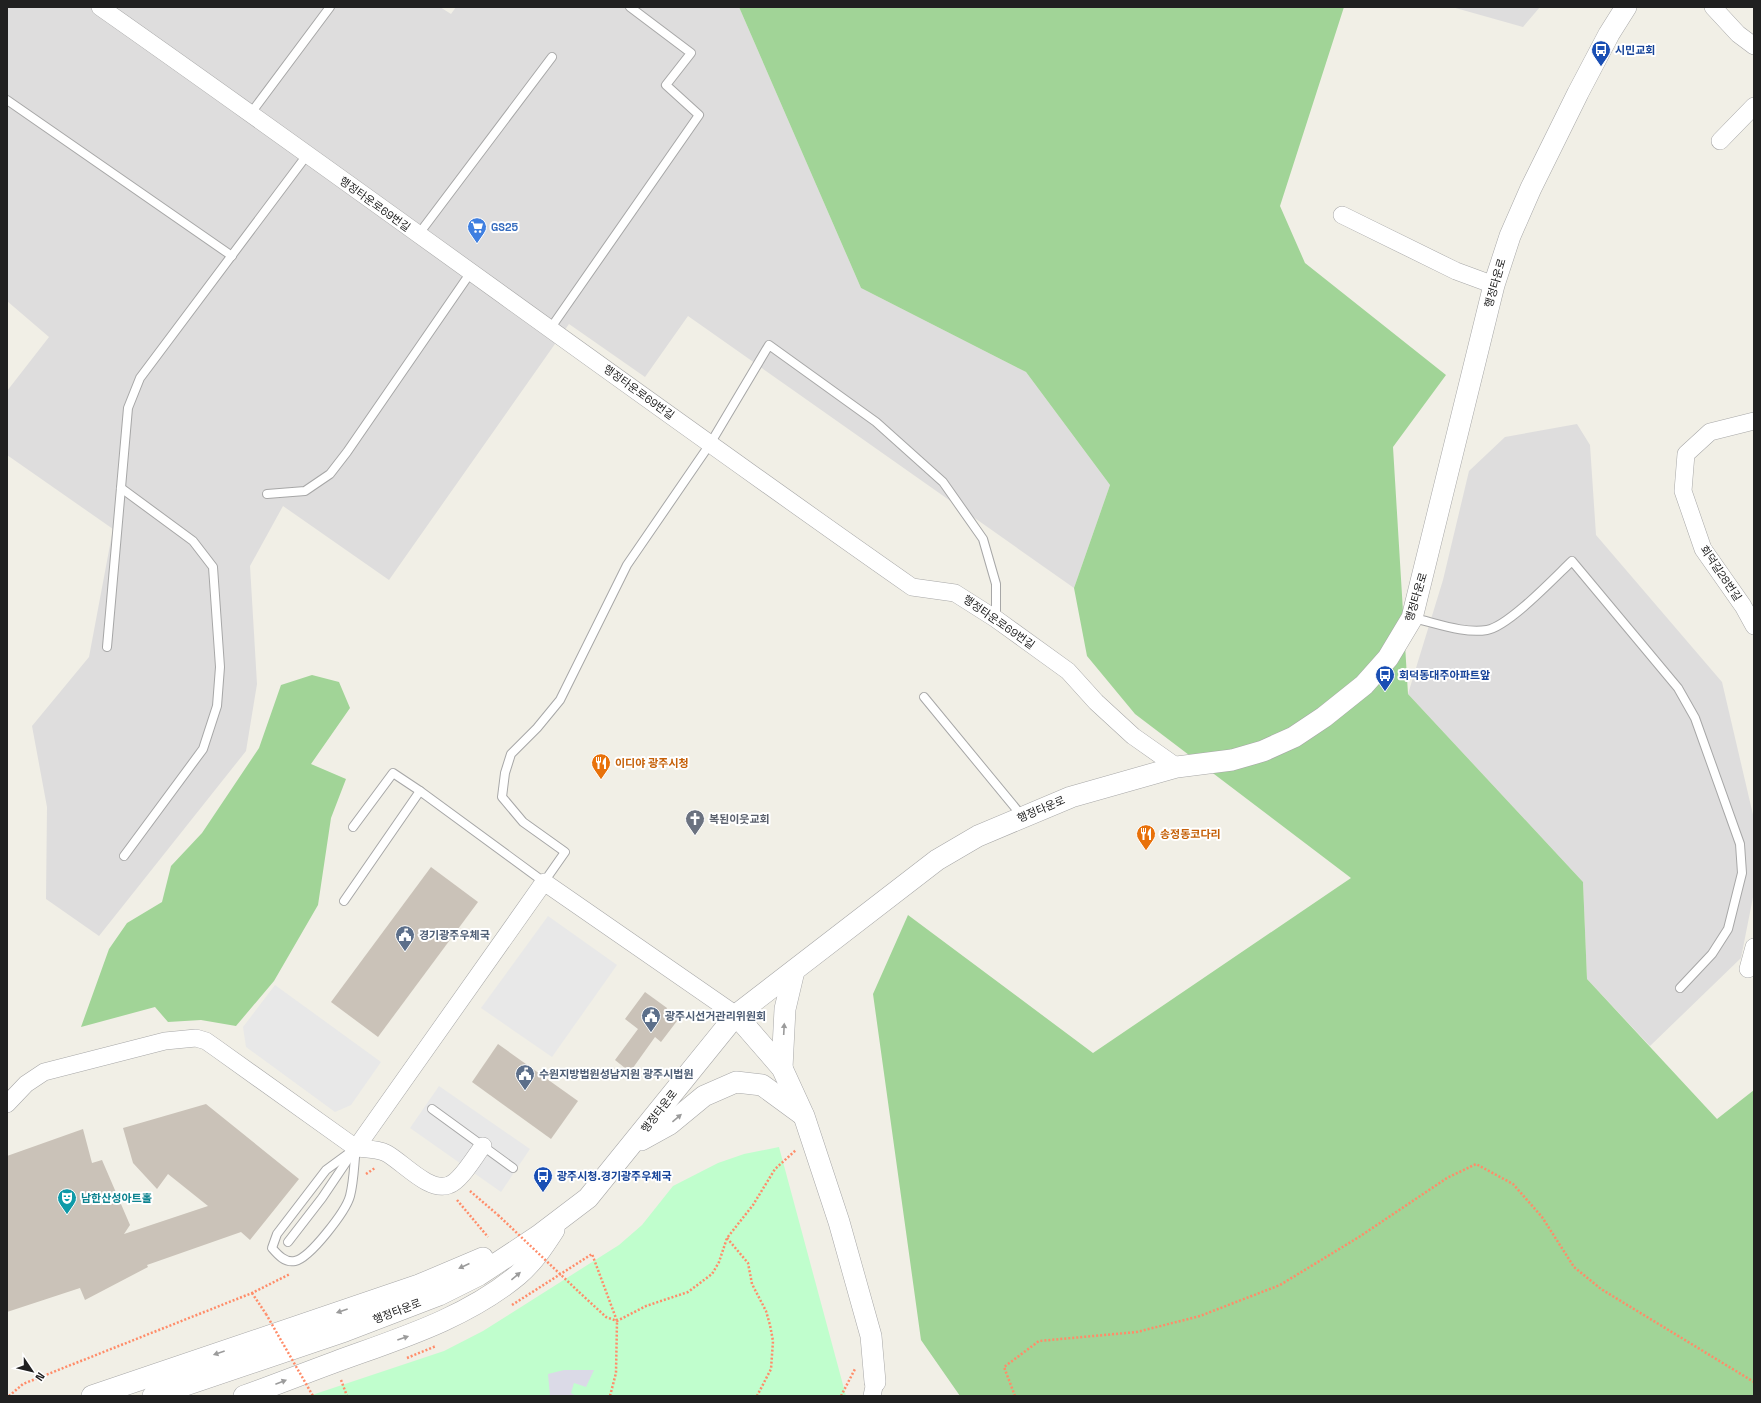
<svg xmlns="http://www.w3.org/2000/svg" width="1761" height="1403" font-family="'Space Grotesk','Noto Sans KR',sans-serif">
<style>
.residential{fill:#dedddd}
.forest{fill:#a1d497}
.park{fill:#c0fecd}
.parking{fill:#e8e8e8}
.plaza{fill:#dbdae7}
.building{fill:#cac2b8}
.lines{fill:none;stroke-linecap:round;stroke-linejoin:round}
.service-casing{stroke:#a7a7a7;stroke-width:10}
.minor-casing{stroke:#a7a7a7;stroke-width:18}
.tertiary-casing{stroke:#a7a7a7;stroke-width:22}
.path{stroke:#ff8c69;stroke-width:2.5;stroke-dasharray:2 2;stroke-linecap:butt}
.service{stroke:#fff;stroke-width:8}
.minor{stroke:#fff;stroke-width:17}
.tertiary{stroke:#fff;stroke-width:21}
.path-bridge{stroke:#ff8c69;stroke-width:2.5;stroke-dasharray:2 2;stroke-linecap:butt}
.oneway{fill:#9b9b9b}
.labels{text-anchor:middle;stroke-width:4;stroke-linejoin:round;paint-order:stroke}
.transit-label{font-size:11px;font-weight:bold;fill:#164399;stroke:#fff;text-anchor:start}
.street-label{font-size:11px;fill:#202020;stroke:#fff}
.shop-label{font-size:11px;font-weight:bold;fill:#366cbe;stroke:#fff;text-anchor:start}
.food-label{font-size:11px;font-weight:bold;fill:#c56008;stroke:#fff;text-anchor:start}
.worship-label{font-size:11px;font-weight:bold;fill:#5b616d;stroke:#fff;text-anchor:start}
.service-label{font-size:11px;font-weight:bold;fill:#4e5e75;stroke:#fff;text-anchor:start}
.culture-label{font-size:11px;font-weight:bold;fill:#0d838f;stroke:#fff;text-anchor:start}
</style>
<rect width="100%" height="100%" fill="#f1efe6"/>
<g class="residential">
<path d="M7 7H440L451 14 456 7H739L861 288 1026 372 1110 485 1074 588 688 316 645 377 569 324 389 580 283 506 250 566 257 684 246 751 99 936 46 899 47 807 32 726 89 657 113 529 7 455V391L49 337 7 301Z"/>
<path d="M1452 7H1540L1523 27Z"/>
<path d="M1577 424 1590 445 1596 535 1722 682 1754 819V892L1741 958 1650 1046 1587 979 1583 882 1408 694 1443 580 1469 471 1505 437Z"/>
</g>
<g class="forest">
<path d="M739 7H1344L1280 206 1305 263 1446 375 1393 447 1408 694 1583 882 1587 979 1717 1119 1754 1090V1396H960L921 1340 873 994 908 915 1093 1053 1351 878 1135 714 1087 656 1074 588 1110 485 1026 372 861 288Z"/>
<path d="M312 675 339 682 350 708 311 764 346 779 331 818 318 905 274 981 236 1026 201 1020 168 1022 155 1007 81 1027 109 949 127 923 162 902 171 866 202 833 259 748 281 685Z"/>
</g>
<path class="park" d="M779 1147 846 1396H309L444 1351 483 1331 619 1245 642 1225 673 1186 718 1163 744 1154Z"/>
<g class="parking">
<path d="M548 916 617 965 552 1057 481 1008Z"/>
<path d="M275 985 381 1062 351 1105 335 1112 246 1047 243 1027Z"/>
<path d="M439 1086 530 1149 501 1192 410 1128Z"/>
</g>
<path class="plaza" d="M564 1370H594L586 1387 574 1383 571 1393 576 1396H550L548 1374Z"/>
<g class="building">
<path d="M431 867 478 902 378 1037 331 1002Z"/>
<path d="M645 992 667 1008 665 1012 677 1021 661 1042 655 1037 630 1072 615 1060 638 1029 625 1019Z"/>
<path d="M498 1044 578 1101 551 1139 472 1082Z"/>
<path d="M206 1104 299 1179 250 1240 241 1232 147 1265 148 1267 85 1300 80 1288 7 1312V1156L83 1129 92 1163 102 1160 130 1225 124 1234 208 1206 168 1174 157 1189 133 1163 123 1128Z"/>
</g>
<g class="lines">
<g class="service-casing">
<g id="service">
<path d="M7 100 232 256"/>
<path d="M251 113 330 7"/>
<path d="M418 235 552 57"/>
<path d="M550 329 699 115 666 85 691 53 630 7"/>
<path d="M121 488 193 541 213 567 220 667 217 706 203 749 124 856"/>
<path d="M267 494 305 491 330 474 347 452 471 272"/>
<path d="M1413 618C1436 623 1464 634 1487 630 1509 626 1554 578 1572 561L1678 688 1695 718 1740 844 1742 873 1728 929 1712 954 1680 988"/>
<path d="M107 647 128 408 140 378 307 155"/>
<path d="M924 697 1022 816"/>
<path d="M353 827 393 773 420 791"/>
<path d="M344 901 420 791 544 882 565 852 523 822 502 797 505 773 511 754 537 728 560 700 627 565 710 444 769 345 876 422 943 482 983 539 996 584V619"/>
<path d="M432 1109 513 1168"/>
<path d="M356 1148C354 1163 354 1181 350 1196 346 1211 310 1258 295 1261 285 1263 278 1255 272 1248L277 1234 326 1170Z"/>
<path d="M288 1242 322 1198 353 1152"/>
</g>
</g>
<g class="minor-casing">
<g id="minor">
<path d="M100 7C372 198 639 396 912 587L955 593 996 619 1068 671 1096 702 1133 736 1177 767"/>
<path d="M1713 7 1738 34 1754 46"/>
<path d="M1720 141 1754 106"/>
<path d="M1342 215 1456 271 1494 285"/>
<path d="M1754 421 1710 432 1686 454 1683 491 1703 549 1743 606 1754 626"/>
<path d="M1748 969 1754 947"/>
<path d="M7 1104 26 1084 44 1072 165 1041 196 1038 206 1041 216 1048 356 1148 544 882 736 1015"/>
<path d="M356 1148C365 1149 378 1149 386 1153 403 1162 429 1193 449 1185 461 1181 475 1156 483 1146"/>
<path d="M872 1396 875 1382"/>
</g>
</g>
<g class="tertiary-casing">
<g id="tertiary">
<path d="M736 1015 782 1068 804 1116 839 1222 871 1336 875 1382"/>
<path d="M782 1068 785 1009 794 971"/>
<path d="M641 1140 670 1124 704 1096 736 1082 762 1085 803 1115"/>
<path d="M92 1396 419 1285 483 1258"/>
<path d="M153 1396 345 1331 439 1295 479 1275 538 1236 588 1198 736 1015 937 860 978 836 1071 797 1177 767 1232 760 1263 751 1294 737 1324 717 1364 685 1388 658 1412 618 1494 285 1510 236 1531 188 1578 93 1609 34 1626 7"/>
<path d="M244 1396C275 1385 305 1373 335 1362 398 1339 465 1319 518 1275 533 1262 543 1247 554 1230"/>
</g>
</g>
<g class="path">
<path d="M366 1174 375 1168"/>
<path d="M470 1191 498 1215"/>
<path d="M457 1200 488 1237"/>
<path d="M727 1238 748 1263 752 1284 766 1311 770 1325 773 1341 771 1369 757 1396"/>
<path d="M579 1292 606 1317 617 1321 646 1306 688 1292 712 1274 719 1262 727 1238 753 1205 775 1169 796 1150"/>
<path d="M252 1293 266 1314"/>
<path d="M512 1305 592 1254 617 1321 616 1373 610 1396"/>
<path d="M407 1358 436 1346"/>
<path d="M341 1380 347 1396"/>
<path d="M9 1396 23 1384 252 1293 290 1274"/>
<path d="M841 1396 855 1369"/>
<path d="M1015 1396 1004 1367 1039 1341 1137 1332 1200 1316 1280 1285 1359 1237 1447 1178 1476 1164 1513 1184 1542 1217 1574 1267 1601 1289 1754 1382"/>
</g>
<use href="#service" class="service"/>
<use href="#minor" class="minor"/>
<use href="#tertiary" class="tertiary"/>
<g class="path-bridge">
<path d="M498 1215 579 1292"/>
<path d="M266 1314 313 1396"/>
</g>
</g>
<defs><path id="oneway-solid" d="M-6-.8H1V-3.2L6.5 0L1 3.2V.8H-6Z"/></defs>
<g class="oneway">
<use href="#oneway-solid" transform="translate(784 1029) rotate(-87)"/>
<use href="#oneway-solid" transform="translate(677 1118) rotate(-40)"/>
<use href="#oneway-solid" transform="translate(464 1266) rotate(156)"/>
<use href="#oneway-solid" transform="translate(516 1276) rotate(-40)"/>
<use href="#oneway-solid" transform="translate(342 1311) rotate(161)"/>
<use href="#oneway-solid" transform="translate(403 1338) rotate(-19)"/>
<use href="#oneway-solid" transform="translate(219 1353) rotate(161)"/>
<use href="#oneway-solid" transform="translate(281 1382) rotate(-21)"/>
</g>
<defs>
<g id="bus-pin" transform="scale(1)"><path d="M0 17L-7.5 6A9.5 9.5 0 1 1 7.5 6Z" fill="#1a4fb4" stroke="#fff"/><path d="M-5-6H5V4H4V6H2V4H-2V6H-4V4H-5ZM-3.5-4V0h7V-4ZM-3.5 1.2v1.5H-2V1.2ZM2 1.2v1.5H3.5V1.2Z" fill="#fff"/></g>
<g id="supermarket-pin" transform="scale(1)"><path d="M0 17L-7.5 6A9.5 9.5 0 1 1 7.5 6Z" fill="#3f7fe0" stroke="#fff"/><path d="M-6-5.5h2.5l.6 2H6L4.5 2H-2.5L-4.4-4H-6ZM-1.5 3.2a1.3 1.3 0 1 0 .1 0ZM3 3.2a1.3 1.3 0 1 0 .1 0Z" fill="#fff"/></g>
<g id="restaurant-pin" transform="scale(1)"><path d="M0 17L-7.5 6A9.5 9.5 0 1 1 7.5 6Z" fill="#e8710a" stroke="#fff"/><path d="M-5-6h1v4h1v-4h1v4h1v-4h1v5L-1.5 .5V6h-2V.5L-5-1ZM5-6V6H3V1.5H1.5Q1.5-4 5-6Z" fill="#fff"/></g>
<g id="church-pin" transform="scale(1)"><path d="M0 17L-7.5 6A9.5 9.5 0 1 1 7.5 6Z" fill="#6b7280" stroke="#fff"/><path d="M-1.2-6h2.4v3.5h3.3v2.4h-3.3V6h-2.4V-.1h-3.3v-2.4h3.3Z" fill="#fff"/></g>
<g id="civic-pin" transform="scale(1)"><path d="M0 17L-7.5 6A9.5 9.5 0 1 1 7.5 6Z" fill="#5c6f8a" stroke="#fff"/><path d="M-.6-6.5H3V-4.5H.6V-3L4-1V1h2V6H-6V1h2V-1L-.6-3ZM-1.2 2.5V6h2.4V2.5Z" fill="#fff"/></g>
<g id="theatre-pin" transform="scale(1)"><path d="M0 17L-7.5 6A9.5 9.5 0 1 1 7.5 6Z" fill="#0f9aa8" stroke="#fff"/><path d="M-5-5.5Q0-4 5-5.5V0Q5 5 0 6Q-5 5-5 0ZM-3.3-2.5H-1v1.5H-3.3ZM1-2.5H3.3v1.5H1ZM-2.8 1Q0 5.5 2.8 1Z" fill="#fff"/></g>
</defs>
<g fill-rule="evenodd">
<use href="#bus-pin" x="1601" y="50"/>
<use href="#supermarket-pin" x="477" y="227"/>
<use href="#bus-pin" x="1385" y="675"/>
<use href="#restaurant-pin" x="601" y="763"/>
<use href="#church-pin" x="695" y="819"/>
<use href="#restaurant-pin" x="1146" y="834"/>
<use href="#civic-pin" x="405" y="935"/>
<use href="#civic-pin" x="651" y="1016"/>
<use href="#civic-pin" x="525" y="1074"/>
<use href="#bus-pin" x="543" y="1176"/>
<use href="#theatre-pin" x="67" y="1198"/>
</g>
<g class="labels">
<g class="transit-label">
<text x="1615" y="54">시민교회</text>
<text x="1399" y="679">회덕동대주아파트앞</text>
<text x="557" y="1180">광주시청.경기광주우체국</text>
</g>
<g class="street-label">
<text transform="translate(375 204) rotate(36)" y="4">행정타운로69번길</text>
<text transform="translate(1495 283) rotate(-74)" y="4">행정타운로</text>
<text transform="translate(639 392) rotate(36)" y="4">행정타운로69번길</text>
<text transform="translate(1721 573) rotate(56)" y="4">회덕길28번길</text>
<text transform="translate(1416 597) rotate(-73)" y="4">행정타운로</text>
<text transform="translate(999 622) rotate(35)" y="4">행정타운로69번길</text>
<text transform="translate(1041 809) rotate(-23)" y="4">행정타운로</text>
<text transform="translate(659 1111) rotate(-52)" y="4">행정타운로</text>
<text transform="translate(397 1311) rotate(-21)" y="4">행정타운로</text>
</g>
<g class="shop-label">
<text x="491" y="231">GS25</text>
</g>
<g class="food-label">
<text x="615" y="767">이디야 광주시청</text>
<text x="1160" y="838">송정동코다리</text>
</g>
<g class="worship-label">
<text x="709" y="823">복된이웃교회</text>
</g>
<g class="service-label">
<text x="419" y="939">경기광주우체국</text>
<text x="665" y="1020">광주시선거관리위원회</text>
<text x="539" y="1078">수원지방법원성남지원 광주시법원</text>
</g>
<g class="culture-label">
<text x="81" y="1202">남한산성아트홀</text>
</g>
</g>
<rect width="1761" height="1403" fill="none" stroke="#202020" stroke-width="16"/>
<g transform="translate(32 1371) rotate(125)" stroke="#ffffff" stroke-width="3" paint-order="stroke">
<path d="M0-3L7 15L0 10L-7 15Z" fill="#202020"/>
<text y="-6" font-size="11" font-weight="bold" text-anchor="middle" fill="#202020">N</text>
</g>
</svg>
